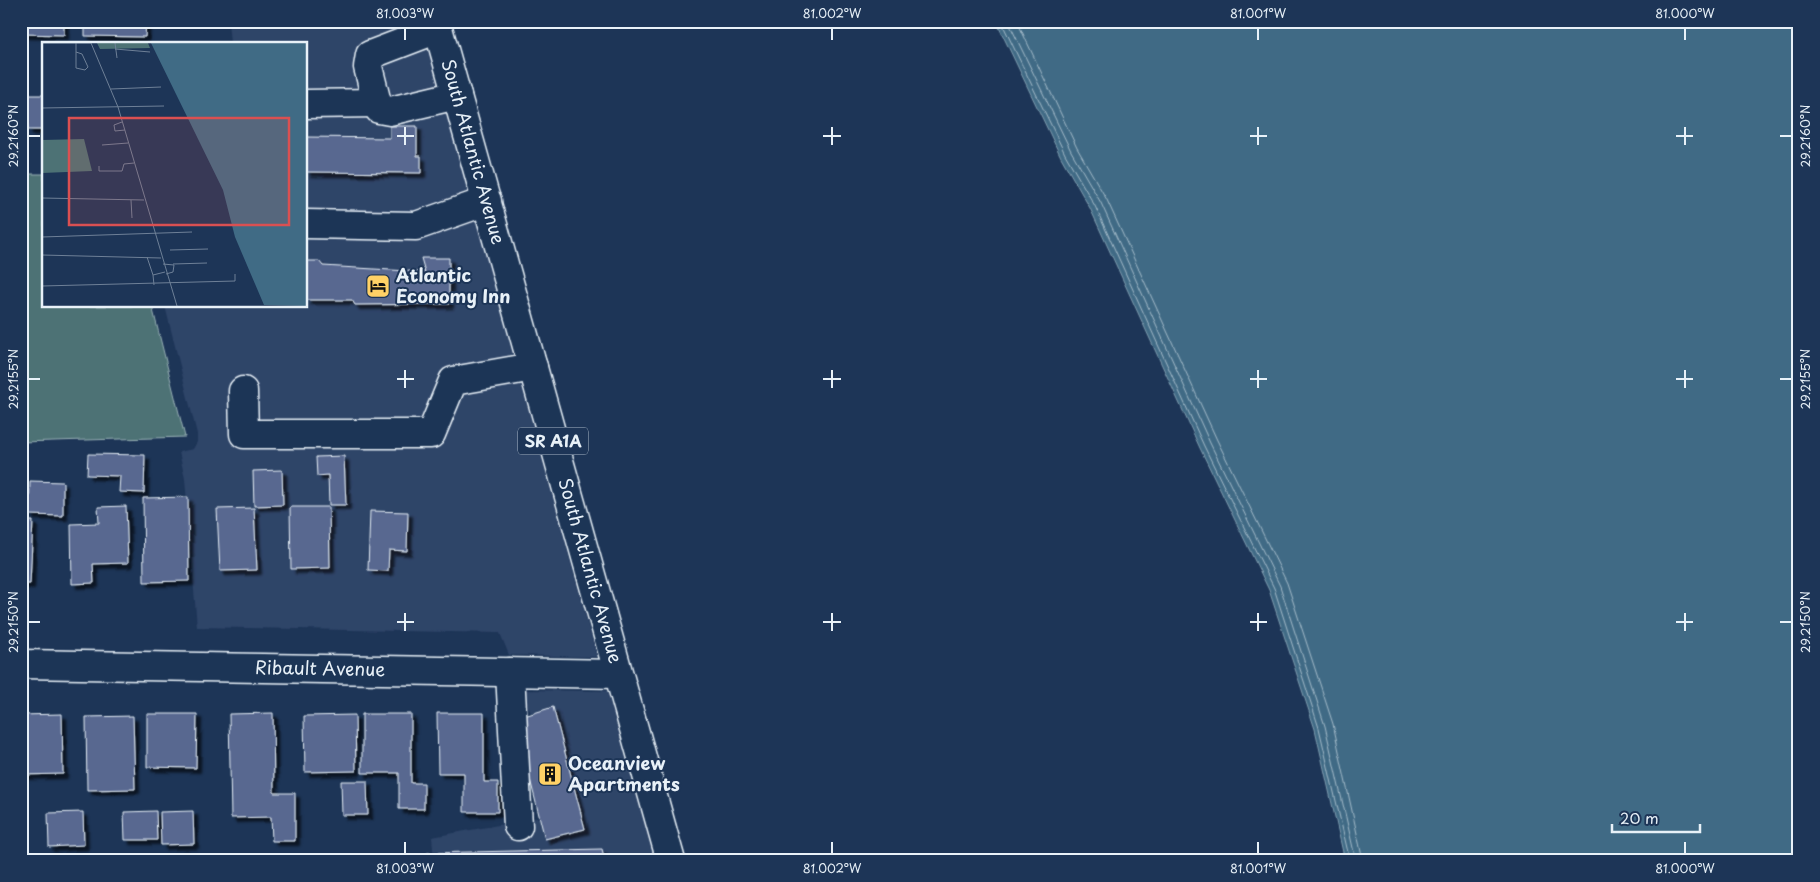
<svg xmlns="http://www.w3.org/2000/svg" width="1820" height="882" font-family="'Playpen Sans',sans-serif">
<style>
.built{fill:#2f4468}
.green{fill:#4d7275;stroke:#9ab2b6}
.water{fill:#406b85;stroke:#83a1b3}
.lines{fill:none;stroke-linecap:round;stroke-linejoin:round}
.shore{stroke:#a5bbca;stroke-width:1}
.building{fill:#586890;stroke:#e8f1f8;filter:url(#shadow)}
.minor-casing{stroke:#e8f1f8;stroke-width:31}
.major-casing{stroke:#e8f1f8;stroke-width:31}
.minor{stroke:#1d3557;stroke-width:28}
.major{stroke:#1d3557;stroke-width:28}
.ticks{fill:none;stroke:#e8f1f8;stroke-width:2}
.labels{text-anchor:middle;stroke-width:4;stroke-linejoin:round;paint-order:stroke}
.shield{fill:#1d3557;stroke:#abb9c8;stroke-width:1}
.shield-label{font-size:16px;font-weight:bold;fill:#e8f1f8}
.street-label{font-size:18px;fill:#e8f1f8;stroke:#1d3557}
.poi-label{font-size:18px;font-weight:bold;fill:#e8f1f8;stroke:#1d3557;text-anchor:start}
.inset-road{fill:none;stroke:#6e8097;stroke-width:1}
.view{fill:#da5052;fill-opacity:0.15;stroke:#da5052;stroke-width:2.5}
.inset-edge{fill:none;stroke:#e8f1f8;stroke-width:2.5}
.neatline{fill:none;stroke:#e8f1f8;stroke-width:2}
.ticks-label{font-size:12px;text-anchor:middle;fill:#e8f1f8}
</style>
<defs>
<filter id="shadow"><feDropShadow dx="4.5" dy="4.5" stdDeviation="1" flood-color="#0009"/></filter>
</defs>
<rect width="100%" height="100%" fill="#1d3557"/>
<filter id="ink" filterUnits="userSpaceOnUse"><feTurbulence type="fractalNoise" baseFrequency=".02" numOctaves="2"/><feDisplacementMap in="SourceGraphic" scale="10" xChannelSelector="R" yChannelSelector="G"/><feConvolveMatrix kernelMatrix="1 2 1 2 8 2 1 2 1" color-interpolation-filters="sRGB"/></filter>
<g filter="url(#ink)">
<g class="built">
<path d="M228 21H421L597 657 509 655 500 633 197 627 185 479 179 452 193 449 197 442V434L165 306H306V44H230Z"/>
<path d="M522 690 607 691 655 861H434L432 837 569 812Z"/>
</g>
<path class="green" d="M21 174H44V306H152L185 437 21 442Z"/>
<path class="water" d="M996 21H1799V861H1345L1315 729 1269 590 1200 448 1090 208 1061 157Z"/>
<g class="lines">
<g class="shore">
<path d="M1001 21 1065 154 1095 206 1204 446 1274 588 1319 728 1350 861"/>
<path d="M1008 21 1071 151 1101 203 1210 443 1280 586 1325 726 1356 861"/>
<path d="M1017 21 1077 148 1107 200 1217 440 1287 583 1333 724 1363 861"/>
</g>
</g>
<g class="building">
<path d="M21 21H64V35L21 34Z"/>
<path d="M85 21H146L145 37 85 36Z"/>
<path d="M26 95H44V130H28Z"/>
<path d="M390 126H417V156H421V173L306 172V137L390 138Z"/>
<path d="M421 258H449V304L355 305 352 300H306V261H319L323 266 425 272Z"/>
<path d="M88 454 145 455 144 493 119 492 120 476 87 475Z"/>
<path d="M344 456 346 505H329L328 475 317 476 316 457Z"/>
<path d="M282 470 283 505 254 506 253 471Z"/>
<path d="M30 481 63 482V516L29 515Z"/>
<path d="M188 497 189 581 144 582 143 498Z"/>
<path d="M126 506 128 563 93 564 94 583 72 584 71 524 99 523 98 507Z"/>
<path d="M290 507H329L330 568 291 569Z"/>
<path d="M254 508 257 570 220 571 217 509Z"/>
<path d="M370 511 408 512 407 551 389 550 388 571 368 570Z"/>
<path d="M21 521H33L30 584H21Z"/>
<path d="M553 707 585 829 545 839 515 719Z"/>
<path d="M273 713 274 793H295V841H272L271 817 231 818 229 714Z"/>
<path d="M437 713H484V782H498V812H464V773H438Z"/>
<path d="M62 714 63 774 21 775V715Z"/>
<path d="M147 714H197L196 768 147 767Z"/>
<path d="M362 714H411V783H424V809H399V773H362Z"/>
<path d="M355 715 356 771 305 772 304 716Z"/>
<path d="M133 716 135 789 87 790 86 717Z"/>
<path d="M341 781H367L368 815H342Z"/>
<path d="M156 811 157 840H125L124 812Z"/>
<path d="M193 811 194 844 161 845 160 812Z"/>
<path d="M83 812 84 845 49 847 48 813Z"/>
<path d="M602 849 605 861H427V853Z"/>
</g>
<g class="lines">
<g class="minor-casing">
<g id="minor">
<path d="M438 29 370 55 368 67 377 103 379 109 390 111 457 95"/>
<path d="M306 104 377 103"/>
<path d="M306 224 416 226 487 201"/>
<path d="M243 391 244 434H431L453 381 533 367"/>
<path id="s1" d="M21 664 618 674"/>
<path d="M510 672 518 826"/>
</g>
</g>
<g class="major-casing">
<g id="major">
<path id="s2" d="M436 21 671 861"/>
</g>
</g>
<use href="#minor" class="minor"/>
<use href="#major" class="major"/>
</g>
</g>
<path class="ticks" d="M405 28V40M832 28V40M1258 28V40M1685 28V40M405 127V145M832 127V145M1258 127V145M1685 127V145M28 136H40M397 136H414M823 136H841M1250 136H1267M1676 136H1693M1780 136H1792M405 370V388M832 370V388M1258 370V388M1685 370V388M28 379H40M397 379H414M823 379H841M1250 379H1267M1676 379H1693M1780 379H1792M405 613V631M832 613V631M1258 613V631M1685 613V631M28 622H40M397 622H414M823 622H841M1250 622H1267M1676 622H1693M1780 622H1792M405 842V854M832 842V854M1258 842V854M1685 842V854"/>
<defs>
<g id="hotel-square" transform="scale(1.25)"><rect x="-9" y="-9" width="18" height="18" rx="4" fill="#ffd166" stroke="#1d3557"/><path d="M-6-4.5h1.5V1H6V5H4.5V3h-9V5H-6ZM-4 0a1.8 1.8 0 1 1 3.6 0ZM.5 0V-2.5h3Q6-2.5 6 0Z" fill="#111"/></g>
<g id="building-square" transform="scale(1.25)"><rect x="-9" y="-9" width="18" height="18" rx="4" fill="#ffd166" stroke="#1d3557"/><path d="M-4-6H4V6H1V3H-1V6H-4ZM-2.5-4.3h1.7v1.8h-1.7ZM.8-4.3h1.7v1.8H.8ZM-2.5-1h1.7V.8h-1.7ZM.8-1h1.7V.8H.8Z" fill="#111"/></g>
</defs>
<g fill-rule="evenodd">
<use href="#hotel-square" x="378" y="286"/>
<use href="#building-square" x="550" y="774"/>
</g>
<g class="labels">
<rect class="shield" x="518" y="427.5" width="70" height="27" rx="4"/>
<g class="shield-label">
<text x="553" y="447">SR A1A</text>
</g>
<g class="street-label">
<text dy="6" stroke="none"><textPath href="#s2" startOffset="136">South Atlantic Avenue</textPath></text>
<text dy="6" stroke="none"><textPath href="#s2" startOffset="571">South Atlantic Avenue</textPath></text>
<text dy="6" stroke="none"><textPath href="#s1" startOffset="299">Ribault Avenue</textPath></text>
</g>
<g class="poi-label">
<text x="396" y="282">Atlantic<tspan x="396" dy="21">Economy Inn</tspan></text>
<text x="568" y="770">Oceanview<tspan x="568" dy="21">Apartments</tspan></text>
</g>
</g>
<g transform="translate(42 42)">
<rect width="265" height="265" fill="#1d3557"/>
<path d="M55 1H106L108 6 58 7ZM42 97 50 129 0 131V98Z" fill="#4d7275"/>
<path d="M109 1H265V264L222 263 193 195 181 148Z" fill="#406b85"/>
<path class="inset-road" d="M0 1H49M34 1V26L43 28 46 25 40 12 34 10M49 1 76 65 135 264M73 1 75 16M73 7 108 10M69 47 119 45M0 66 122 64M80 80 72 83 73 89 83 88M60 103 86 101M57 124V129H80L82 122 92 121M0 156 102 158M89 158 90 176M0 195 150 190M128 208 166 207M0 213 119 216M105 215 111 233M121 222 132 223 131 230 124 232M131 222 165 221M112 243 111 233 123 230M0 244 193 239V232"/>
<path class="view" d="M27 76H247V183H27Z"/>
<rect width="265" height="265" class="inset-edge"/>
</g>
<rect width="1820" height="882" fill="none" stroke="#1d3557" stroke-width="55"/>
<path d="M1612 824v8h88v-8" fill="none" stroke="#e8f1f8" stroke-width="2.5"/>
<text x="1620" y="824" font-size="15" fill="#e8f1f8" stroke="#1d3557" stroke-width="4" paint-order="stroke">20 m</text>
<rect x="28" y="28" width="1764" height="826" class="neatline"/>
<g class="ticks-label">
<text x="405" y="18">81.003°W</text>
<text x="832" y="18">81.002°W</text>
<text x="1258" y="18">81.001°W</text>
<text x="1685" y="18">81.000°W</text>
<text transform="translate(14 136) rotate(-90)" y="4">29.2160°N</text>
<text transform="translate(1806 136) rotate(-90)" y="4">29.2160°N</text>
<text transform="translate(14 379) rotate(-90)" y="4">29.2155°N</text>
<text transform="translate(1806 379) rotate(-90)" y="4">29.2155°N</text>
<text transform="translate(14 622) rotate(-90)" y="4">29.2150°N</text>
<text transform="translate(1806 622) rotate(-90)" y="4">29.2150°N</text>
<text x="405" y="873">81.003°W</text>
<text x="832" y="873">81.002°W</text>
<text x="1258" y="873">81.001°W</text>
<text x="1685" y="873">81.000°W</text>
</g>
</svg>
